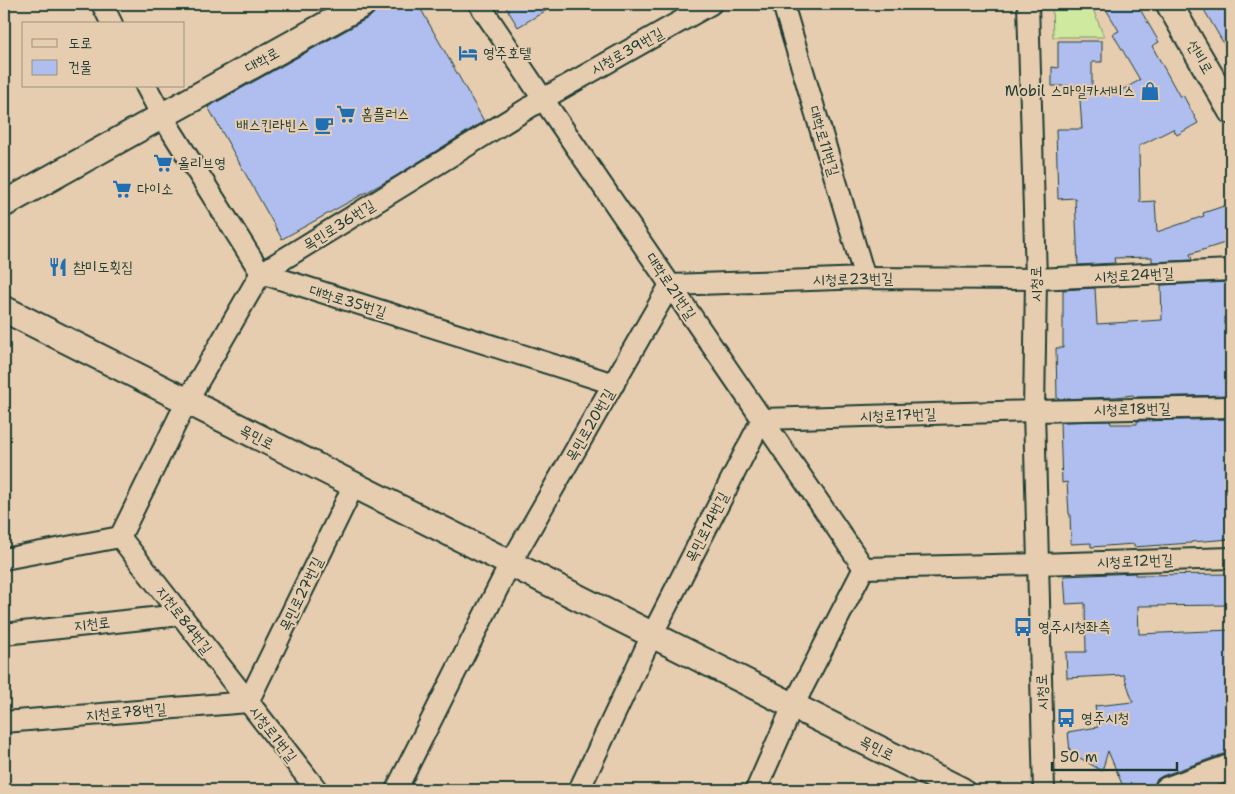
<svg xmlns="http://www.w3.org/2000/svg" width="1235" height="794" font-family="'Shantell Sans','Poor Story',sans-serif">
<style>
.green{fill:#cfe99f;stroke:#77936a}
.building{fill:#afbeee;stroke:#1f3d34}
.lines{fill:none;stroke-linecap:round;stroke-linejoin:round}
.minor-casing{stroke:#1f3d34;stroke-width:24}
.major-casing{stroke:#1f3d34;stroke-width:29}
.minor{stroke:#e7cdaf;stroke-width:20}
.major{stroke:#e7cdaf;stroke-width:25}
.labels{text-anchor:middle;stroke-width:4;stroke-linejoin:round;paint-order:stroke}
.street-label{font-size:15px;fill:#1f3d34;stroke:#e7cdaf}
.poi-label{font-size:15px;fill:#1f3d34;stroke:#e7cdaf;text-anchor:start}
</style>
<rect width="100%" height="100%" fill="#e7cdaf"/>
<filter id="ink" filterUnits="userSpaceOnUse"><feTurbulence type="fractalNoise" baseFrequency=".02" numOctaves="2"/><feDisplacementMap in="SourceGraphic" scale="10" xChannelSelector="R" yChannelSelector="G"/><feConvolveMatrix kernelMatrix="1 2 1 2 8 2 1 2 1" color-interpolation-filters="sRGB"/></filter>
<g filter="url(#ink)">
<path class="green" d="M1052 4H1091L1104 37H1053Z"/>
<g class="building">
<path d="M382 4H418L484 121 396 176 282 239 208 107 370 17 375 12 377 7Z"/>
<path d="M504 4H557L518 27Z"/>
<path d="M1103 4H1137L1159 42 1152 46 1180 97 1183 95 1198 123 1177 135 1173 129 1139 146 1140 202 1155 201 1157 232 1204 216 1203 213 1227 205 1231 217V241L1190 254 1192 260 1152 262V257L1114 258 1115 263 1078 265 1075 198 1058 199 1056 129H1082L1079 86H1052V67L1058 68V41H1102V62H1092V93L1118 92 1140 80 1113 34 1119 31Z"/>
<path d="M1210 4H1231V56L1203 8Z"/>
<path d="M1231 282V395L1134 397 1133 395 1116 397 1059 399 1057 398 1056 348H1063V290L1095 288 1097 324 1162 320 1161 285Z"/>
<path d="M1230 419 1231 539 1191 542V543L1134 547V544L1091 547V543L1071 544 1070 514H1069L1067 482 1062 483 1060 422 1110 421 1111 424H1137V421Z"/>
<path d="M1135 573V575L1231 574V605L1138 606 1139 634 1231 630V753H1226L1162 776 1156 780 1155 784 1138 790H1132L1122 784 1108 751 1102 771 1070 752 1068 732 1098 727 1095 706 1133 702 1124 675 1067 678 1066 652H1086L1085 603 1066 604 1064 576Z"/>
</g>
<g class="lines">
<g class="minor-casing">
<g id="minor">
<path d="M102 4 112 24"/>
<path d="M479 4 543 99 864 568"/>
<path d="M783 4 865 278"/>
<path d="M1028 4 1036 279 1034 411 1044 790"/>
<path d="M146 86 162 116 261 273 614 384"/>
<path d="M120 537 187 401 261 273 543 99 711 4"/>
<path d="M120 537 317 790"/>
<path d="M4 559 120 537"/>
<path d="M864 568 1038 564 1231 558"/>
<path d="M4 634 180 615"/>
<path d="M248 702 354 485"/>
<path d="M4 722 248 702"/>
<path d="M396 790 510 564 670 285 865 278 1036 279 1231 270"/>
<path d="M579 790 652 635 762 419 1034 411 1231 407"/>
<path d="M756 790 793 706 864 568"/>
</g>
</g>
<g class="major-casing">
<g id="major">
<path d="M1169 4 1231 111"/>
<path d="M4 204 363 4"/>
<path d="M4 309 961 790"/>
<path d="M1167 790 1231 767"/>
</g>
</g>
<use href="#minor" class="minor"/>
<use href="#major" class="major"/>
</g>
</g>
<defs>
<g id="hotel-bare" transform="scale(1.5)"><path d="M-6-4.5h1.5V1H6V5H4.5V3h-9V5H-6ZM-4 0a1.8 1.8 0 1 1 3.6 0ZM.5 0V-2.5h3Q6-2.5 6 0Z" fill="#1f6fb2" stroke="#e7cdaf" stroke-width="2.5" paint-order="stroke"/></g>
<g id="shop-bare" transform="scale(1.5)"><path d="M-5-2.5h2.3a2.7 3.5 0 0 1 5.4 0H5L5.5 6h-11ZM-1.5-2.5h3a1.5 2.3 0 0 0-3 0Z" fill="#1f6fb2" stroke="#e7cdaf" stroke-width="2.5" paint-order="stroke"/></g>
<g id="supermarket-bare" transform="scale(1.5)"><path d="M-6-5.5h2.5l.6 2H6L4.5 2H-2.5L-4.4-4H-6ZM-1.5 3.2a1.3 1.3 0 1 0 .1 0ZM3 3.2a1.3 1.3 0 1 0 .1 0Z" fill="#1f6fb2" stroke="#e7cdaf" stroke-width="2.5" paint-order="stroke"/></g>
<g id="cafe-bare" transform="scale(1.5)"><path d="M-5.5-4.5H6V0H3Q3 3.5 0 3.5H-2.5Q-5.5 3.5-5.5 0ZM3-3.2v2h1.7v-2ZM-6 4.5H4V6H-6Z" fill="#1f6fb2" stroke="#e7cdaf" stroke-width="2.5" paint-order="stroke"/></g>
<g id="restaurant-bare" transform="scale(1.5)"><path d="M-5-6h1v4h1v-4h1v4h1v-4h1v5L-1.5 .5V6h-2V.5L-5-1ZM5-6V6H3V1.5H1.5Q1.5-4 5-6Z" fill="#1f6fb2" stroke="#e7cdaf" stroke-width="2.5" paint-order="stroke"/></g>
<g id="bus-bare" transform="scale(1.5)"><path d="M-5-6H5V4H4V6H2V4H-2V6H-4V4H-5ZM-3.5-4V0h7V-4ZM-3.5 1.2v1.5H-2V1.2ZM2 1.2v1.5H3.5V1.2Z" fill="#1f6fb2" stroke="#e7cdaf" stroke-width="2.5" paint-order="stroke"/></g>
</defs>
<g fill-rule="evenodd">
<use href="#hotel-bare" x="468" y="53"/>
<use href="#shop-bare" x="1150" y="91"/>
<use href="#supermarket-bare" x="346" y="114"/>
<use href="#cafe-bare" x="324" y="125"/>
<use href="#supermarket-bare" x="163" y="163"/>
<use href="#supermarket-bare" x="122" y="189"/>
<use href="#restaurant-bare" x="58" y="267"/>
<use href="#bus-bare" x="1023" y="627"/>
<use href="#bus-bare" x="1066" y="718"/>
</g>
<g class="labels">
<g class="street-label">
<text transform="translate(627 51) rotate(-29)" y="5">시청로39번길</text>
<text transform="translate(1200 57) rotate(60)" y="5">선비로</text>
<text transform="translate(262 60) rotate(-29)" y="5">대학로</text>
<text transform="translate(824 141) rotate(73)" y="5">대학로11번길</text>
<text transform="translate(339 225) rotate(-32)" y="5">목민로36번길</text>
<text transform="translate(1134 275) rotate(-3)" y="5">시청로24번길</text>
<text transform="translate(853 279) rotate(-1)" y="5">시청로23번길</text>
<text transform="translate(1036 284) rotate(-90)" y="5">시청로</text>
<text transform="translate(671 286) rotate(56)" y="5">대학로21번길</text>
<text transform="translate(348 301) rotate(17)" y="5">대학로35번길</text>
<text transform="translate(1132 409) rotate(-1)" y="5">시청로18번길</text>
<text transform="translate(898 415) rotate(-2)" y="5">시청로17번길</text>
<text transform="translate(590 425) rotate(-60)" y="5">목민로20번길</text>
<text transform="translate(257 437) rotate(27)" y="5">목민로</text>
<text transform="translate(707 527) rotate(-63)" y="5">목민로14번길</text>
<text transform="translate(1135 561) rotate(-2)" y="5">시청로12번길</text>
<text transform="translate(301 594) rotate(-64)" y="5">목민로27번길</text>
<text transform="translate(184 620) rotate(52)" y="5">지천로84번길</text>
<text transform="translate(92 624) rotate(-6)" y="5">지천로</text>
<text transform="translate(1042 692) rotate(-92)" y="5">시청로</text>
<text transform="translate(126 712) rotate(-5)" y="5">지천로78번길</text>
<text transform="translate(273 734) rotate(52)" y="5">시청로1번길</text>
<text transform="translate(877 748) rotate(27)" y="5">목민로</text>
</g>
<g class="poi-label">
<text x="483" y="58">영주호텔</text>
<text x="1135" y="96" text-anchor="end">Mobil 스마일카서비스</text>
<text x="361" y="119">홈플러스</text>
<text x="309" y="130" text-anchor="end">배스킨라빈스</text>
<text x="178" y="168">올리브영</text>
<text x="137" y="194">다이소</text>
<text x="73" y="272">참미도횟집</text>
<text x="1038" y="632">영주시청좌측</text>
<text x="1081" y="723">영주시청</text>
</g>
</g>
<rect width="1235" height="794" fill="none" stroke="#e7cdaf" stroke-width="20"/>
<rect x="10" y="10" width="1215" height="774" fill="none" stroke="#1f3d34" stroke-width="2" filter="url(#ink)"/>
<rect x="22" y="22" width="162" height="65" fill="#e7cdaf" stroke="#97937e"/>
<rect x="32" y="39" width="25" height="8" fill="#e7cdaf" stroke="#97937e"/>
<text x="68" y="48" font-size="15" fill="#1f3d34">도로</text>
<rect x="32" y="60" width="25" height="15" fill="#afbeee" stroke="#97937e"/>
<text x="68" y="72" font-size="15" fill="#1f3d34">건물</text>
<path d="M1052 762v8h125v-8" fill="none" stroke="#1f3d34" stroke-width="2.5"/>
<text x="1060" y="762" font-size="15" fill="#1f3d34" stroke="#e7cdaf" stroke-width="4" paint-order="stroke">50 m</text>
</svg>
